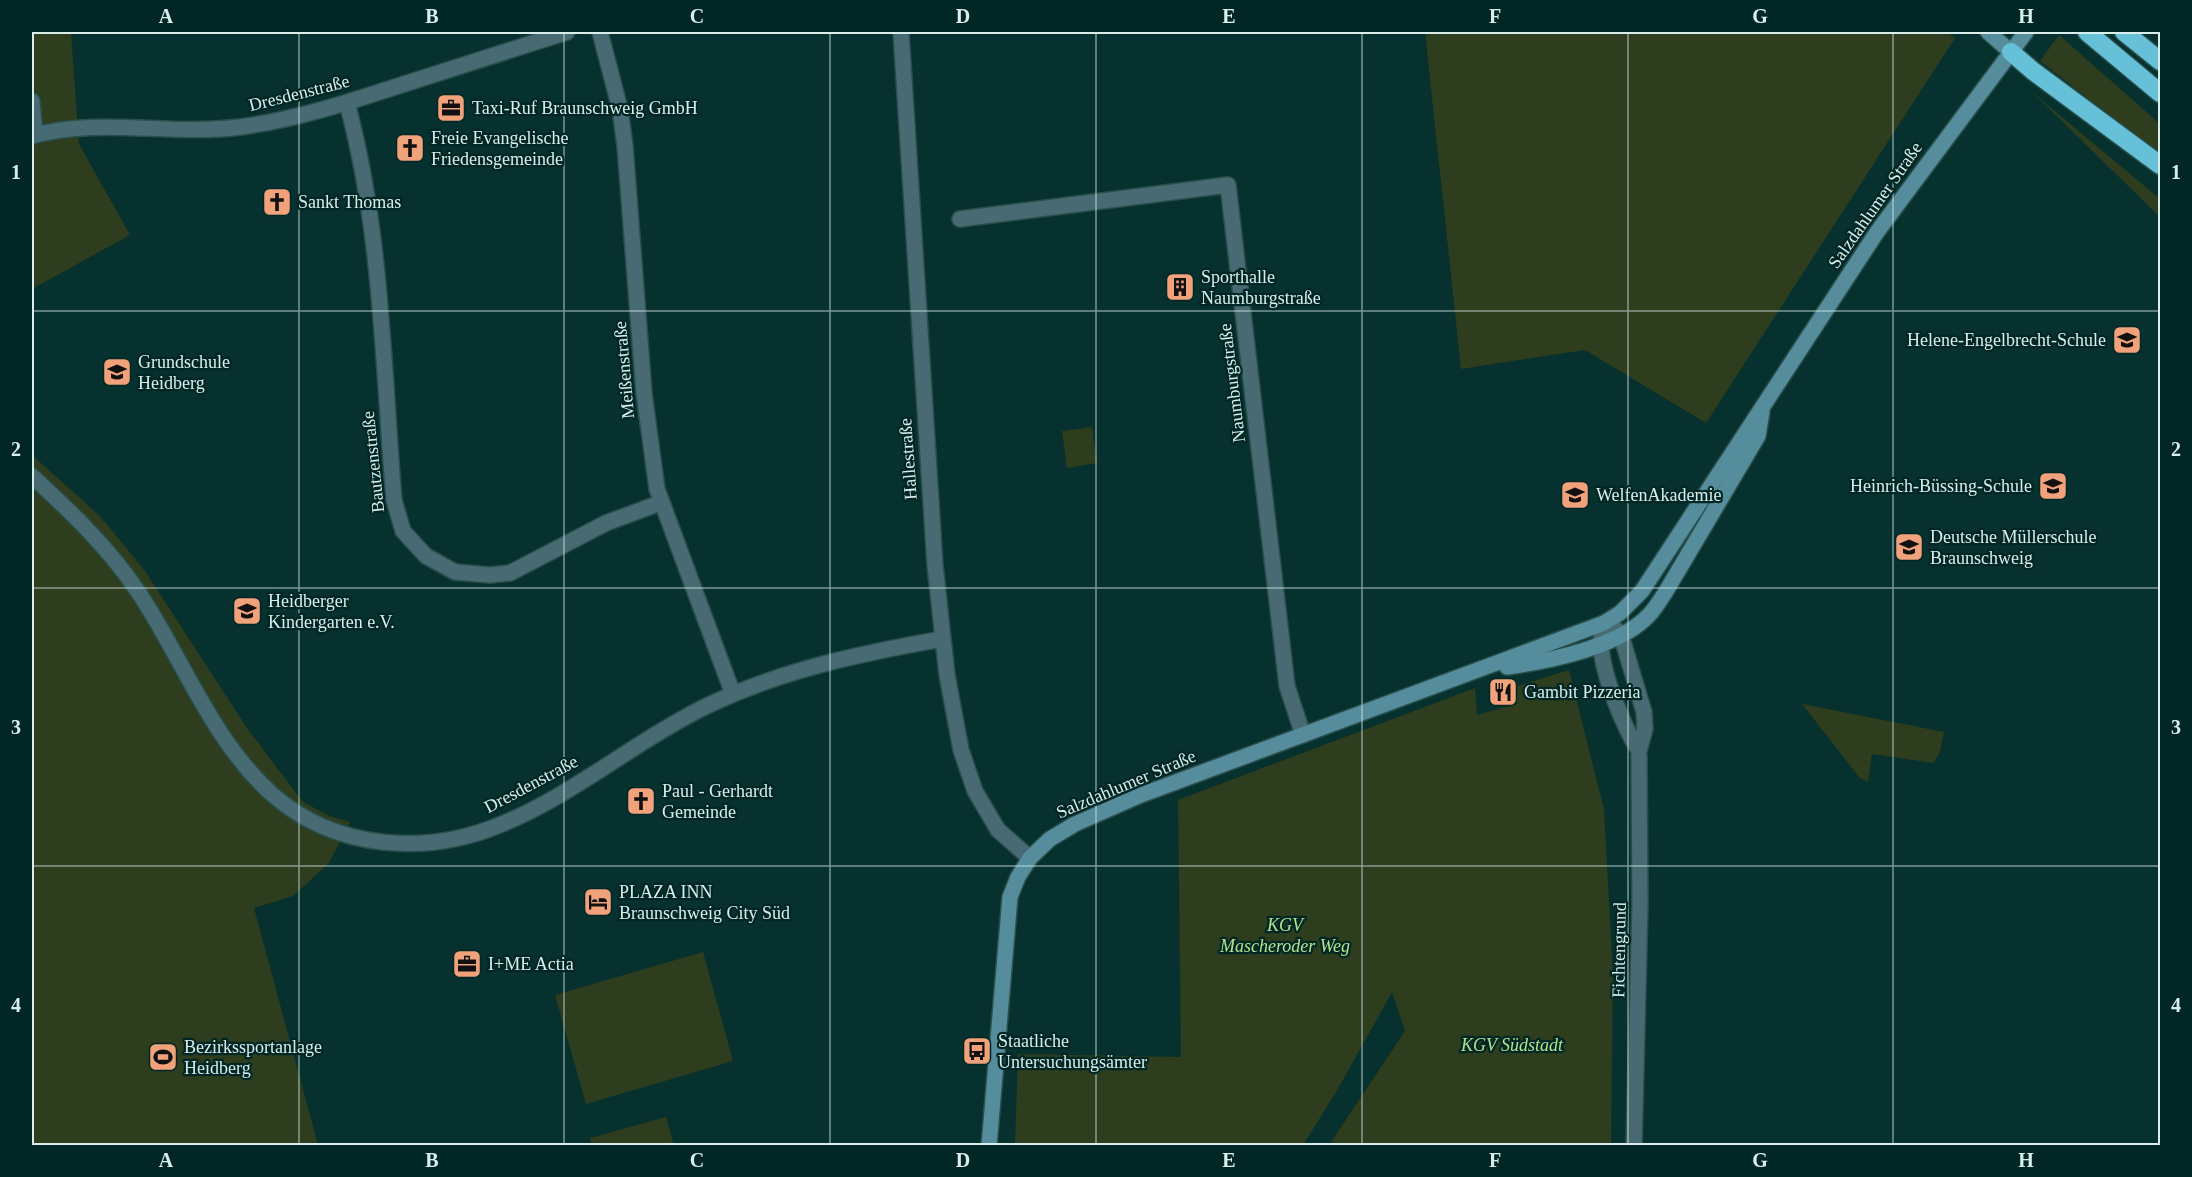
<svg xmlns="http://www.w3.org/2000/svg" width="2192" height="1177" font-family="'Times New Roman',serif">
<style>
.green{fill:#2d3d1d}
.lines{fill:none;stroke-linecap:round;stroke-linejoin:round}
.minor-casing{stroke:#294f4c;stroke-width:18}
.tertiary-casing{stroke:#294f4c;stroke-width:18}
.secondary-casing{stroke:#294f4c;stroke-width:18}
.motorway-casing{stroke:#294f4c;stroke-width:21}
.minor{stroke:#486a73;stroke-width:15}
.tertiary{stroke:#486a73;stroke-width:15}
.secondary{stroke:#558d9c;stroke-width:15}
.motorway{stroke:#66c1d8;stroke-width:18}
.grid{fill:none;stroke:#d9eeeb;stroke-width:1.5;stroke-opacity:0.55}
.labels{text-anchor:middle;stroke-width:4.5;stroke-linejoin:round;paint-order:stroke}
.street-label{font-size:18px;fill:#d9eeeb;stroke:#002725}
.poi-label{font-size:18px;fill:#d9eeeb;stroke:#002725;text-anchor:start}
.park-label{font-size:18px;font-style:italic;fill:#b4e28c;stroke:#002725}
.neatline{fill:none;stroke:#d9eeeb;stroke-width:2}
.grid-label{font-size:20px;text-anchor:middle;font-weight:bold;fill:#d9eeeb}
</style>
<rect width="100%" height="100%" fill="#07312e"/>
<g class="green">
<path d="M32 32H71L79 144 130 235 32 289Z"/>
<path d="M1425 32H1947L1955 38 1706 423 1585 350 1461 369Z"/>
<path d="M2059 35 2160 124V154L2040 61Z"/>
<path d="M2032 92 2160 199V217Z"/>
<path d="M1092 427 1097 463 1067 468 1062 431Z"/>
<path d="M32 455 100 516 145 571 247 728 302 801 329 816 350 822 329 863 293 896 254 908 318 1145H32Z"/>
<path d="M1569 670 1604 809 1613 975 1611 1145H1329L1405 1031 1392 992 1335 1094 1303 1145H1015L1018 1054 1181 1057 1178 800 1475 688 1477 715 1517 704 1514 687Z"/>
<path d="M1802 704 1944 732 1940 752 1933 763 1872 754 1868 782 1859 777Z"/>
<path d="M703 952 733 1061 586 1104 555 995Z"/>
<path d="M666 1117 674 1145H592L590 1138Z"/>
</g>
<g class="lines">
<g class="minor-casing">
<g id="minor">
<path d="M600 32 620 109 625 146 644 393 657 489 733 694"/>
<path d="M32 101 35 135"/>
<path d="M347 103C382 231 383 368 394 500L403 531 426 556 455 572 490 575 510 573 606 523 660 503"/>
<path d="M32 136C99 117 171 136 240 127 294 120 346 103 398 86 455 68 511 50 567 32"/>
<path d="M960 219 1228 185 1287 686 1303 735"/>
<path d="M32 476C71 512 109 548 139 593 183 659 212 741 273 795 336 850 427 856 502 824 577 793 640 737 713 703 786 669 863 653 942 639"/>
<path d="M1604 623 1614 627 1621 635 1644 712 1645 729 1639 751C1623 726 1603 676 1601 646 1600 638 1603 630 1604 623Z"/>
<path d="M1634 1146 1640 905 1639 756"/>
</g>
</g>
<g class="tertiary-casing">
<path id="tertiary" d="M901 32 935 565 947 675 961 750 975 791 998 830 1030 858"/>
</g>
<g class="secondary-casing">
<g id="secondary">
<path d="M1988 32 2011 52"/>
<path d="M1507 667C1549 661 1619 647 1649 615 1655 609 1660 600 1665 593L1758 436 1762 412"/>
<path d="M989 1146 1010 897 1018 877 1030 858 1050 839 1075 824 1141 795 1604 623 1620 613 1642 591 1877 232 2026 32"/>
</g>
</g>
<g class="motorway-casing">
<g id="motorway">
<path d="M2087 32 2160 93"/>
<path d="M2124 32 2160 61"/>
<path d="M2011 52 2033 71 2160 165"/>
</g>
</g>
<use href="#minor" class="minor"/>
<use href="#tertiary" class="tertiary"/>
<use href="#secondary" class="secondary"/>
<use href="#motorway" class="motorway"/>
</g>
<path class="grid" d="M299 32V1146M564 32V1146M830 32V1146M1096 32V1146M1362 32V1146M1628 32V1146M1893 32V1146M32 311H2160M32 588H2160M32 866H2160"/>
<defs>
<g id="office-square" transform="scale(1.5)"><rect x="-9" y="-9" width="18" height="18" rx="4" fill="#f1a27b" stroke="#002725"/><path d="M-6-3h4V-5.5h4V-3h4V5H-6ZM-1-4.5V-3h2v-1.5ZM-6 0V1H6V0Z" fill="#111"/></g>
<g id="church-square" transform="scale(1.5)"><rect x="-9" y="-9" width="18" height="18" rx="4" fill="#f1a27b" stroke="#002725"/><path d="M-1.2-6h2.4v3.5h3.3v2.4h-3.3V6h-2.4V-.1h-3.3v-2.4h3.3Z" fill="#111"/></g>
<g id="building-square" transform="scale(1.5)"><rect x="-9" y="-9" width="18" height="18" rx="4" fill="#f1a27b" stroke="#002725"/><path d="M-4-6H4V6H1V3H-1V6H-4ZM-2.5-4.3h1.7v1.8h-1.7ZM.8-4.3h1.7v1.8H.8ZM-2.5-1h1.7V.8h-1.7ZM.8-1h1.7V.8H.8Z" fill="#111"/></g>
<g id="school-square" transform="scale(1.5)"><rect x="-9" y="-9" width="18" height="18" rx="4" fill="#f1a27b" stroke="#002725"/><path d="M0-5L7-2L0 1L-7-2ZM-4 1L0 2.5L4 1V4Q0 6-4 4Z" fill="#111"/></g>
<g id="university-square" transform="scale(1.5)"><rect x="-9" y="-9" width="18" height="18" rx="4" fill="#f1a27b" stroke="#002725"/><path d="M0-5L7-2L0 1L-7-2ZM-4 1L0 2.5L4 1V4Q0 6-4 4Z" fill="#111"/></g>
<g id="restaurant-square" transform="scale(1.5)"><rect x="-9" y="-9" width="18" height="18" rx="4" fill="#f1a27b" stroke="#002725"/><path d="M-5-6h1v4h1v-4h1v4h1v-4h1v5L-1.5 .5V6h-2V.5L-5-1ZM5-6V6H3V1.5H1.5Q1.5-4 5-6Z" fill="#111"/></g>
<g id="hotel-square" transform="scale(1.5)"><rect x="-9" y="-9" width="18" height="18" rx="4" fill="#f1a27b" stroke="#002725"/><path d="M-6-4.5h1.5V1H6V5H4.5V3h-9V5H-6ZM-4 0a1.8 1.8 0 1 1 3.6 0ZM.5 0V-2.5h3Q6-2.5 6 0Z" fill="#111"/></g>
<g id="bus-square" transform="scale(1.5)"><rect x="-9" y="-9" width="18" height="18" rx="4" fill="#f1a27b" stroke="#002725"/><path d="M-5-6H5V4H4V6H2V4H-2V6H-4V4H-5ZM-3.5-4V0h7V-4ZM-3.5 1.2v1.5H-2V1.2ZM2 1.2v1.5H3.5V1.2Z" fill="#111"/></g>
<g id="stadium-square" transform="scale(1.5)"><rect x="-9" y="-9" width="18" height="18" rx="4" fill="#f1a27b" stroke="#002725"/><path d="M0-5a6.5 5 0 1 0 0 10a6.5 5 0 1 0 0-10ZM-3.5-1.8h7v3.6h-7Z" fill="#111"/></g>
</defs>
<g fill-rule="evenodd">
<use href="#office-square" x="451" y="108"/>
<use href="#church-square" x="410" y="148"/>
<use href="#church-square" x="277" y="202"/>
<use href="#building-square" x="1180" y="287"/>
<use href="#school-square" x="2127" y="340"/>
<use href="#school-square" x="117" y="372"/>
<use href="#school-square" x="2053" y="486"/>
<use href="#university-square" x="1575" y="495"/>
<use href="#school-square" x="1909" y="547"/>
<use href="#school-square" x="247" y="611"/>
<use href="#restaurant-square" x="1503" y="692"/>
<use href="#church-square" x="641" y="801"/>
<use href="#hotel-square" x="598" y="902"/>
<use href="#office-square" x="467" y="964"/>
<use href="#bus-square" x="977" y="1051"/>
<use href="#stadium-square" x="163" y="1057"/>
</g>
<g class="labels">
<g class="street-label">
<text transform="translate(299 93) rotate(-14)" y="6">Dresdenstraße</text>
<text transform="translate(1875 205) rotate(-55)" y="6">Salzdahlumer Straße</text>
<text transform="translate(624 370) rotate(-95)" y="6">Meißenstraße</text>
<text transform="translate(1232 383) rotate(-97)" y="6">Naumburgstraße</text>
<text transform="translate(908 459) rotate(-94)" y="6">Hallestraße</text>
<text transform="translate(373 462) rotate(-96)" y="6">Bautzenstraße</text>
<text transform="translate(531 784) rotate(-28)" y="6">Dresdenstraße</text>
<text transform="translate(1126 784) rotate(-23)" y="6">Salzdahlumer Straße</text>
<text transform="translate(1619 950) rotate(-89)" y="6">Fichtengrund</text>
</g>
<g class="poi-label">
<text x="472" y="114">Taxi-Ruf Braunschweig GmbH</text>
<text x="431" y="144">Freie Evangelische<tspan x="431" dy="21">Friedensgemeinde</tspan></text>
<text x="298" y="208">Sankt Thomas</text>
<text x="1201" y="283">Sporthalle<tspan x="1201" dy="21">Naumburgstraße</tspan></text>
<text x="2106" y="346" text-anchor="end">Helene-Engelbrecht-Schule</text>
<text x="138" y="368">Grundschule<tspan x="138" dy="21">Heidberg</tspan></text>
<text x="2032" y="492" text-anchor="end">Heinrich-Büssing-Schule</text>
<text x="1596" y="501">WelfenAkademie</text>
<text x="1930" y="543">Deutsche Müllerschule<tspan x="1930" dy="21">Braunschweig</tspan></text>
<text x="268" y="607">Heidberger<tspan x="268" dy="21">Kindergarten e.V.</tspan></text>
<text x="1524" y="698">Gambit Pizzeria</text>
<text x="662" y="797">Paul - Gerhardt<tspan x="662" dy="21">Gemeinde</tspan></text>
<text x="619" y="898">PLAZA INN<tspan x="619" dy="21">Braunschweig City Süd</tspan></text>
<text x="488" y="970">I+ME Actia</text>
<text x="998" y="1047">Staatliche<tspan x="998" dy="21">Untersuchungsämter</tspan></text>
<text x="184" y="1053">Bezirkssportanlage<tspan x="184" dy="21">Heidberg</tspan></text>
</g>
<g class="park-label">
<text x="1285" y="931">KGV<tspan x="1285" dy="21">Mascheroder Weg</tspan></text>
<text x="1512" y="1051">KGV Südstadt</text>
</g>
</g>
<rect width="2192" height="1177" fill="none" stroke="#002725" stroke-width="66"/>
<rect x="33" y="33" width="2126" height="1111" class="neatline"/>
<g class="grid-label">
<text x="166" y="23">A</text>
<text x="432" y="23">B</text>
<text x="697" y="23">C</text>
<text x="963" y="23">D</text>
<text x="1229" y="23">E</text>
<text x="1495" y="23">F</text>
<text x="1760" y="23">G</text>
<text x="2026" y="23">H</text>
<text x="16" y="179">1</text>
<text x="2176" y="179">1</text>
<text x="16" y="456">2</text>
<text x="2176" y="456">2</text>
<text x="16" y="734">3</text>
<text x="2176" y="734">3</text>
<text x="16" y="1012">4</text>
<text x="2176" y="1012">4</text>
<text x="166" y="1167">A</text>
<text x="432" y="1167">B</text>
<text x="697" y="1167">C</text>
<text x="963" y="1167">D</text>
<text x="1229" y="1167">E</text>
<text x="1495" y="1167">F</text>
<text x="1760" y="1167">G</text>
<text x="2026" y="1167">H</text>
</g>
</svg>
